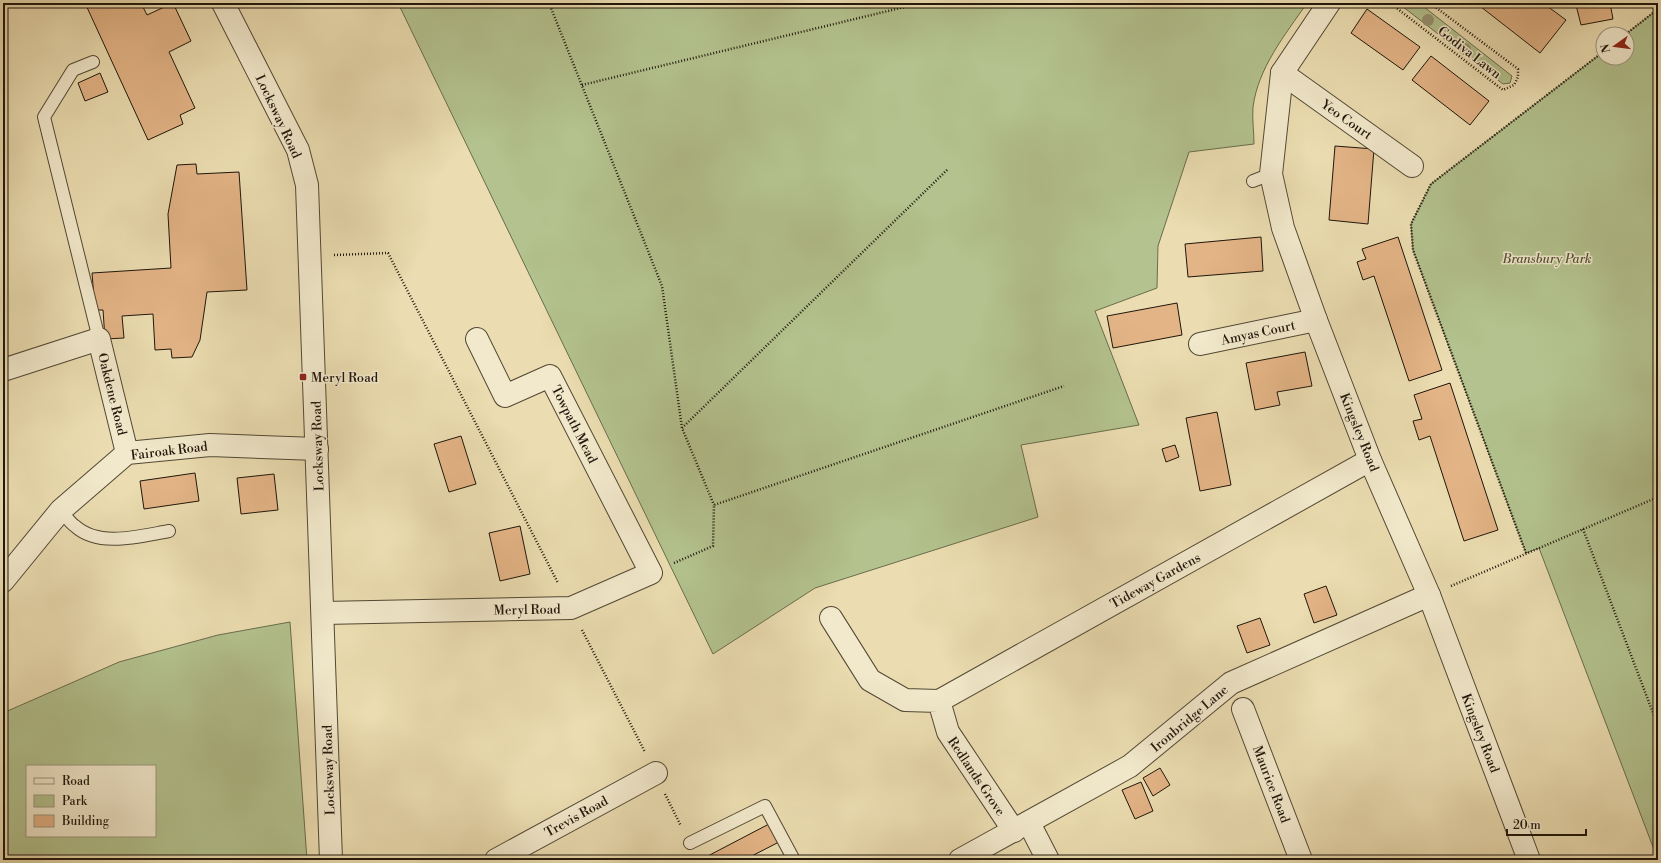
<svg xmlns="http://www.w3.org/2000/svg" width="1661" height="863" font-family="'Libre Bodoni',serif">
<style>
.green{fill:#b3c28e;stroke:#696c4c;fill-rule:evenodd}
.building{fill:#e3b486;stroke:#1f160b}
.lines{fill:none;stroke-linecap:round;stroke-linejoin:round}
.lane-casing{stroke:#524834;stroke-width:14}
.street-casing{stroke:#524834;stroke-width:24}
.path{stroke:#1f160b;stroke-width:2.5;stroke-dasharray:1 2;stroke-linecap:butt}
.lane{stroke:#f2e9cc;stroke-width:12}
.street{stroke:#f2e9cc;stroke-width:22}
.tree{fill:#97916f}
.poi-dot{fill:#8f2418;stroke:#f2e9cc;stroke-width:1.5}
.labels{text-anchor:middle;stroke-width:3;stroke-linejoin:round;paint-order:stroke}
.street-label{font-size:13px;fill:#1f160b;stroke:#f2e9cc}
.park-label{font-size:13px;font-style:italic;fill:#535239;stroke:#f2e9cc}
.poi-label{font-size:13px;fill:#1f160b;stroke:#f2e9cc;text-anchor:start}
</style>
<rect width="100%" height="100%" fill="#ebddb1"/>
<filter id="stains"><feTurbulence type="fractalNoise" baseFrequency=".005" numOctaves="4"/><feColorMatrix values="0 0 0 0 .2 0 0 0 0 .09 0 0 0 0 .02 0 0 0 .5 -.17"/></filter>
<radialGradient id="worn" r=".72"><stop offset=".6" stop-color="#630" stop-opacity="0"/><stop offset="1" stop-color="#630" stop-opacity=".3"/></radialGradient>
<g class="green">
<path d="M398 3H1307C1285 35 1258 68 1253 107 1252 119 1254 132 1254 144L1189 152 1158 246 1157 288 1095 311 1139 425 1021 445 1038 517 815 588 713 654Z"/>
<path d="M1398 3H1419L1512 76 1510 83 1503 84Z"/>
<path d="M1658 9V860L1539 548 1526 553 1413 250 1411 224 1431 184 1603 52V58H1627L1626 34Z"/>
<path d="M290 622 307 860H3V713L119 662 218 635ZM27 766H155V836H27Z"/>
</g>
<g class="building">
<path d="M85 3H141L147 15 173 3 191 41 169 52 195 108 180 115 183 124 148 140Z"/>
<path d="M1476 3H1543L1566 20 1540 53Z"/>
<path d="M1586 3H1610L1613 19 1581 25 1576 5Z"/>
<path d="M1367 9 1420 47 1403 70 1351 33Z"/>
<path d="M1431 56 1489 101 1470 125 1412 80Z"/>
<path d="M100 73 108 92 85 101 78 83Z"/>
<path d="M1335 146 1374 149 1368 224 1329 220Z"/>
<path d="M196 164 197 174 239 172 247 290 207 292 200 340 192 357 172 358 171 349 155 350 153 314 122 316 124 338 105 339 103 310H95L92 273 171 268 168 214 177 165Z"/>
<path d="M1261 237 1263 271 1188 277 1185 244Z"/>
<path d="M1398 237 1442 370 1409 381 1374 276 1363 280 1357 262 1366 259 1362 249Z"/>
<path d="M1177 303 1182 335 1113 348 1107 316Z"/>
<path d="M1305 352 1312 386 1277 392 1280 405 1255 410 1246 363Z"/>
<path d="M1450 383 1498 530 1464 541 1430 436 1419 440 1413 421 1422 419 1414 395Z"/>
<path d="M1217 412 1231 485 1200 491 1186 418Z"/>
<path d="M461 436 476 484 449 492 434 444Z"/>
<path d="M1175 445 1179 457 1166 462 1162 449Z"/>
<path d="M195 473 199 501 144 509 140 481Z"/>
<path d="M274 474 278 510 241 514 237 478Z"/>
<path d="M520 526 530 574 500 581 489 533Z"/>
<path d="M1326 586 1337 615 1314 623 1304 594Z"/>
<path d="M1260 618 1270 645 1247 653 1237 626Z"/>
<path d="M1160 768 1170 785 1153 796 1143 778Z"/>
<path d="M1141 782 1153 811 1135 819 1122 790Z"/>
<path d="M769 824 779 842 744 860H705L704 858Z"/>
</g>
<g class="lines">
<g class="lane-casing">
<g id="lane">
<path d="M93 62 73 70 44 117 99 339"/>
<path d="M1253 181 1271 174"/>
<path d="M61 510C65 515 69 522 75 526 99 548 140 536 169 531"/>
<path d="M690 843 765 806 794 860"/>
</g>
</g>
<g class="street-casing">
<g id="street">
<path d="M223 3 298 150 307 185 331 860"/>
<path d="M1329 3 1282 73 1271 174 1283 228 1316 320 1370 460 1429 595 1529 860"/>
<path d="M1282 73 1412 166"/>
<path d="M1200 344 1316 320"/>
<path d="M3 370 99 339 127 453"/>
<path d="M3 581 61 510 127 453 210 445 317 449"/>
<path d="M323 613 571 608 651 573 550 376 505 396 477 339"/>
<path d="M831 618 870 680 905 700 939 701 948 732 1014 831"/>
<path d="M939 701 1370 460"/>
<path d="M1243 709 1301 860"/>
<path d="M1029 823 1048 860"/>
<path d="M496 860 656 773"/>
<path d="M960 860 1130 766 1231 683 1429 595"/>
</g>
</g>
<g class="path">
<path d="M549 3 662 286 682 428 714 505"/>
<path d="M1390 3 1503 90 1514 85 1518 77V69L1430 3"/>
<path d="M1626 34 1658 9"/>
<path d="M582 85 921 3"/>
<path d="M334 255 388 253 558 583"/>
<path d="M682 428 948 169"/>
<path d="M1583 529 1658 726"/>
<path d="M1526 553 1413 250 1411 224 1431 184 1603 52"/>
<path d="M674 563 713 546 714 505 1064 386"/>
<path d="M1451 586 1658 497"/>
<path d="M582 630 645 752"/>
<path d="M665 794 681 826"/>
</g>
<use href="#lane" class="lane"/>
<use href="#street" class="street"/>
</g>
<g class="tree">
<circle cx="1428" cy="20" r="6"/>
<circle cx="1465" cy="49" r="6"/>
</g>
<rect class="poi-dot" x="299" y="373" width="8" height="8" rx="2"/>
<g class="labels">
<g class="street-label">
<text transform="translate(1470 52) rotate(38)" y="5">Godiva Lawn</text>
<text transform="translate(279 116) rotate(65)" y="5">Locksway Road</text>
<text transform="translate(1347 119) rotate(35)" y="5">Yeo Court</text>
<text transform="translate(1258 332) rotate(-12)" y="5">Amyas Court</text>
<text transform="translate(113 394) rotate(76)" y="5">Oakdene Road</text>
<text transform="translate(575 424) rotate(63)" y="5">Towpath Mead</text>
<text transform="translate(1360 432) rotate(68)" y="5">Kingsley Road</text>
<text transform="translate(317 446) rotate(-92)" y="5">Locksway Road</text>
<text transform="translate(169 450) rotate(-7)" y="5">Fairoak Road</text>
<text transform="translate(1155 580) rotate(-29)" y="5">Tideway Gardens</text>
<text transform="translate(527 609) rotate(-1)" y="5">Meryl Road</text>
<text transform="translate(1189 718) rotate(-40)" y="5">Ironbridge Lane</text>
<text transform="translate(1481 733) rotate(69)" y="5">Kingsley Road</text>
<text transform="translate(328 770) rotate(-92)" y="5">Locksway Road</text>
<text transform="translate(977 776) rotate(56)" y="5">Redlands Grove</text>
<text transform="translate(1272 784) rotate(69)" y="5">Maurice Road</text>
<text transform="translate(576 816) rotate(-29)" y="5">Trevis Road</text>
</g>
<g class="park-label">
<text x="1547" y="263">Bransbury Park</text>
</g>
<g class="poi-label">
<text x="311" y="382">Meryl Road</text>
</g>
</g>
<rect width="1661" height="863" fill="none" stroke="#ebddb1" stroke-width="16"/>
<rect x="4" y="4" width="1653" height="855" fill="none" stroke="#1f160b" stroke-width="2"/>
<rect x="8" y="8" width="1645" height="847" fill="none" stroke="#1f160b"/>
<rect x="26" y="765" width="130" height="72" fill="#f2e9cc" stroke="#9e957f"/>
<rect x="34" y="778" width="20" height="6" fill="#f2e9cc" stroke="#9e957f"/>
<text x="62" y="785" font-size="12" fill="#1f160b">Road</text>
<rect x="34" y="795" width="20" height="12" fill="#b3c28e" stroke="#9e957f"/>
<text x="62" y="805" font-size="12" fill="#1f160b">Park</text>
<rect x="34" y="815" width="20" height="12" fill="#e3b486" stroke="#9e957f"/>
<text x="62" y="825" font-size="12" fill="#1f160b">Building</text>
<g transform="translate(1615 46) rotate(256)"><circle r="19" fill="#f2e9cc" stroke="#9e957f"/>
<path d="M0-3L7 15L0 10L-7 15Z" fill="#8f2418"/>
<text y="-6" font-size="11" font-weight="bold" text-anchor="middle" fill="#1f160b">N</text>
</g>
<path d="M1507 829v6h79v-6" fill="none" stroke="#1f160b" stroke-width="2"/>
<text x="1513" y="829" font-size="12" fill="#1f160b" stroke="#f2e9cc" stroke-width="3" paint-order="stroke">20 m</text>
<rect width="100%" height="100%" filter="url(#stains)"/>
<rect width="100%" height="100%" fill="url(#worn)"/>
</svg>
